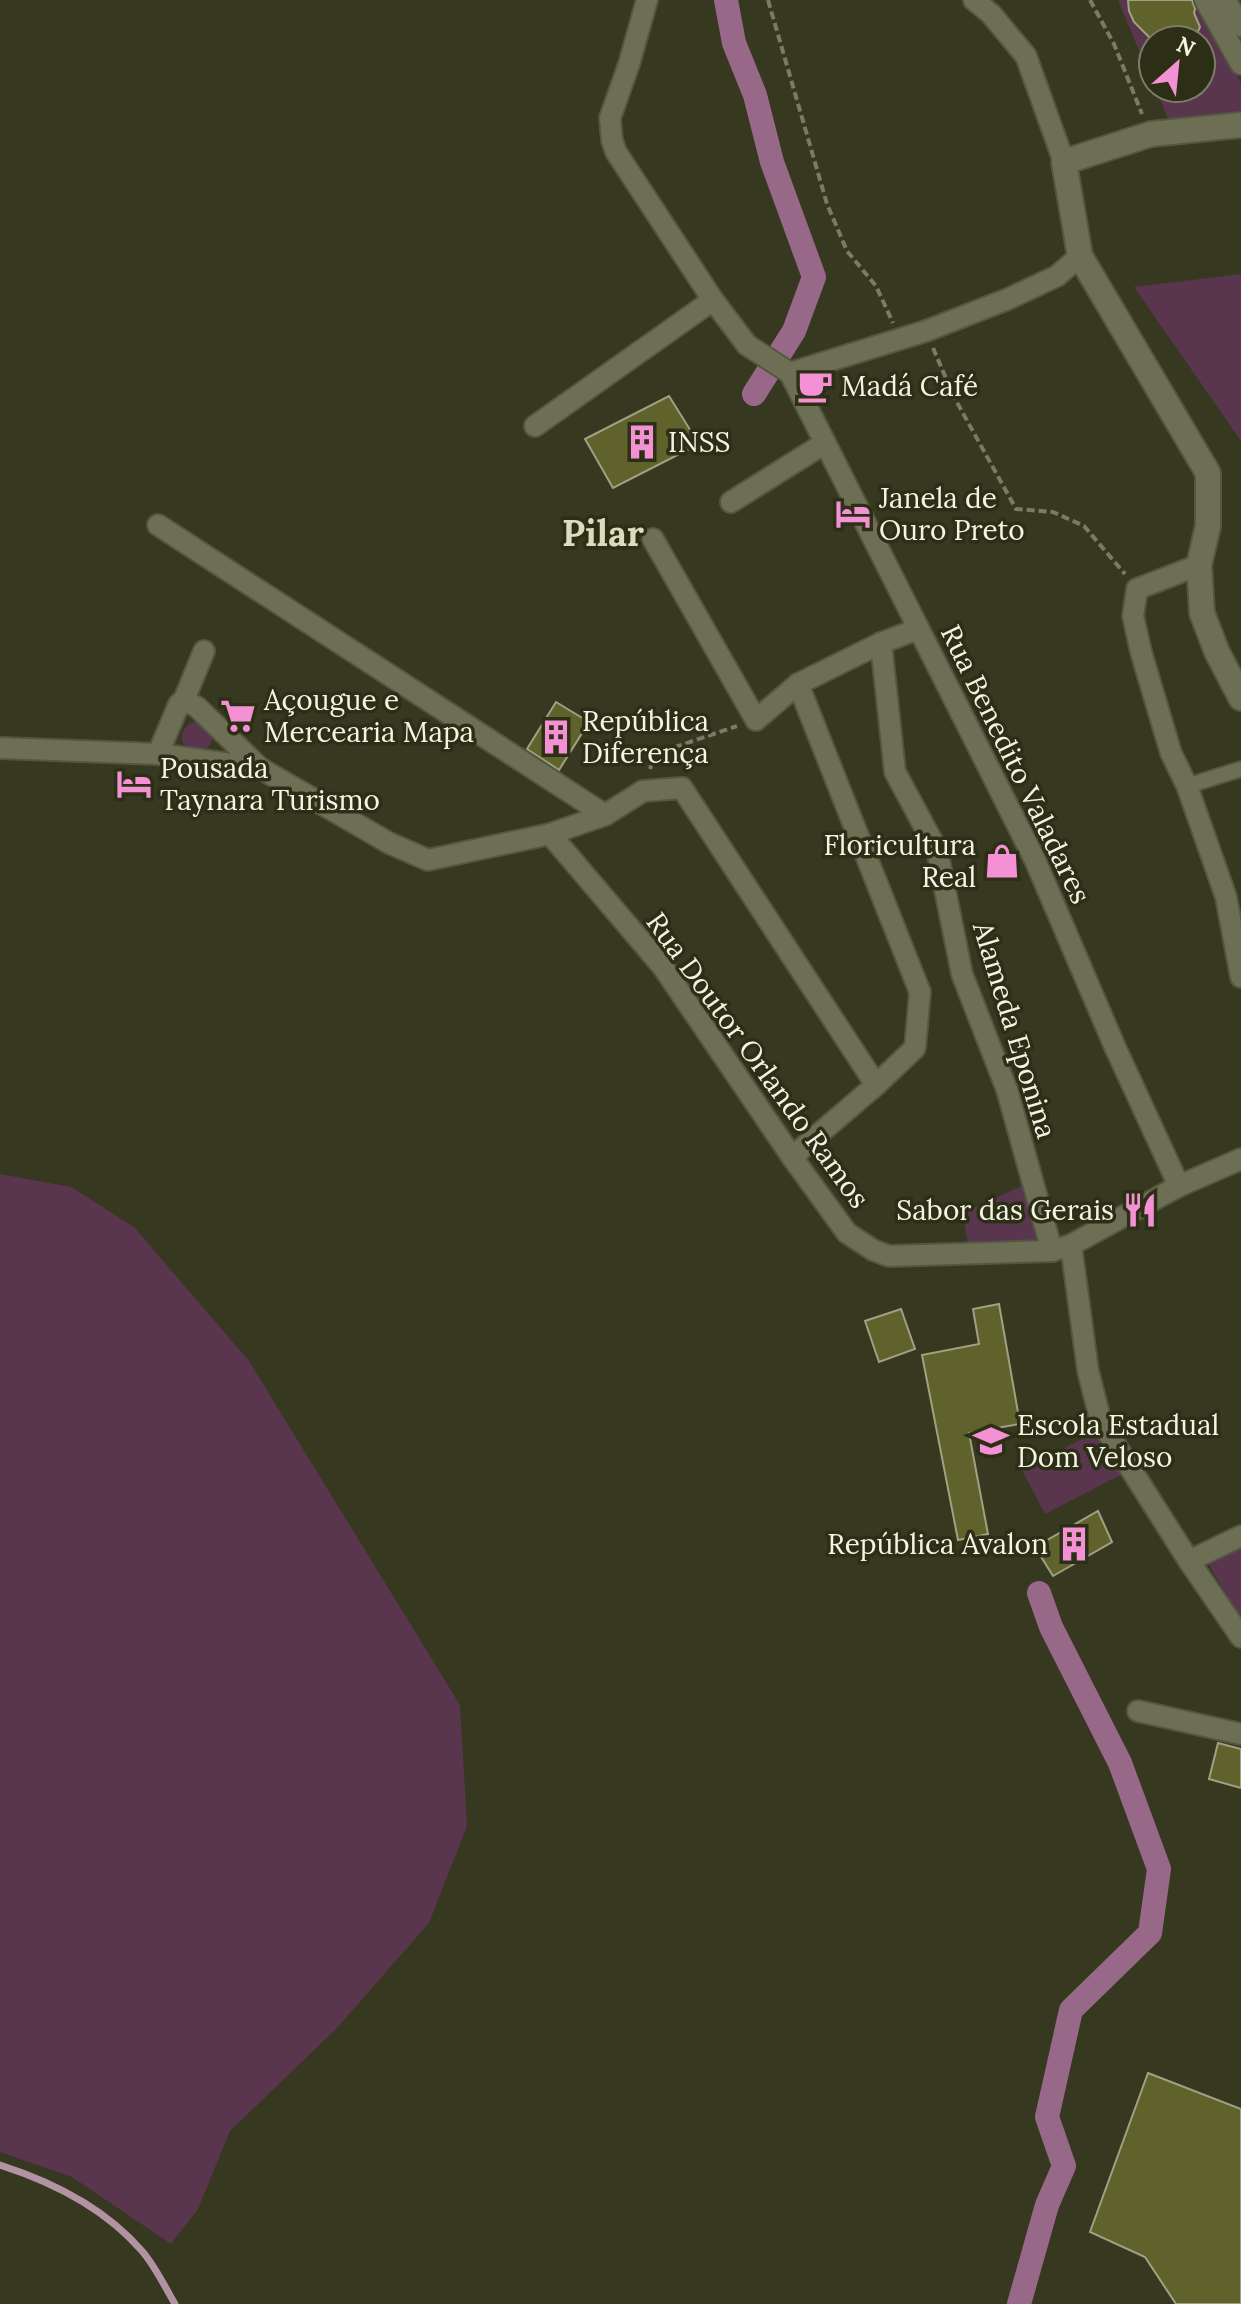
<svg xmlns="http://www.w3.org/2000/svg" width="1241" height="2304" font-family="Lora,serif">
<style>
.green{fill:#5a354e}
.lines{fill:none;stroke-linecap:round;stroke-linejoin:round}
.stream{stroke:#b392a4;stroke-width:7}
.canal{stroke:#986888;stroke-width:24}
.building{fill:#60622c;stroke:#9fa185;stroke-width:2}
.pedestrian-casing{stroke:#555641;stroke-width:18}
.minor-casing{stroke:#555641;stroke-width:24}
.tertiary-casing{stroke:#555641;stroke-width:28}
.path{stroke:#7a7b66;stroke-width:4;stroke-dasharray:8 4;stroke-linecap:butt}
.pedestrian{stroke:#6d6f55;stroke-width:14}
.minor{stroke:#6d6f55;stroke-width:20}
.tertiary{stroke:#6d6f55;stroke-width:24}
.labels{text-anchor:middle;stroke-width:7;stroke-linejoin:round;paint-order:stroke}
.poi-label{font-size:28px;fill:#f3f4e5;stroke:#2d2e16;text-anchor:start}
.street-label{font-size:28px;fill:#f3f4e5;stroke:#2d2e16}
.district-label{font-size:36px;font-weight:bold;fill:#dadcbe;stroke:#2d2e16}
</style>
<rect width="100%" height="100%" fill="#373820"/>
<g class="green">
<path d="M1118 0H1201L1241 83V117L1171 125 1155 88H1201V40H1153V84Z"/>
<path d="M1241 274V441L1134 287Z"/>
<circle cx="197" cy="737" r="15"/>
<path d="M0 1174 71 1187 134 1227 249 1361 460 1705 467 1826 429 1923 337 2028 230 2131 198 2209 171 2244 72 2177 0 2152Z"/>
<path d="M1030 1182 1047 1247 968 1244 963 1213Z"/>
<path d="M1111 1424 1134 1468 1045 1514 1022 1470Z"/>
<path d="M1241 1545V1613H1237L1204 1556Z"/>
</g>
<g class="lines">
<path class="stream" d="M0 2165C53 2182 105 2208 142 2251 155 2266 165 2287 175 2304"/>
<g class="canal">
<path d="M726 0 734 43 755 95 772 162 814 277 794 331 754 394"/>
<path d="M1019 2304 1047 2205 1064 2166 1047 2117 1071 2010 1150 1933 1159 1869 1120 1763 1051 1627 1039 1593"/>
</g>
</g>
<g class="building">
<path d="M1128 0H1192L1195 9 1194 13 1200 27 1194 40H1152L1134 22 1129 11Z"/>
<path d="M669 396 699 444 613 488 585 439Z"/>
<path d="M556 702 589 722 559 770 527 749Z"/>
<path d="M999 1304 1020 1424 969 1433 988 1534 958 1540 922 1355 979 1344 973 1309Z"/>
<path d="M901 1309 915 1349 879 1362 865 1321Z"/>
<path d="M1098 1511 1112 1542 1053 1576 1035 1547Z"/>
<path d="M1218 1743 1241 1749V1788L1209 1779Z"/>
<path d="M1148 2073 1241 2109V2304H1176L1145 2257 1090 2232Z"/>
</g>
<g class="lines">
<g class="pedestrian-casing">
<path id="pedestrian" d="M1187 786 1241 769"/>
</g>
<g class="minor-casing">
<g id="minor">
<path d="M647 0 629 64 610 118 612 140 616 152 713 300 747 345 790 373 1035 860 1115 1047 1179 1186"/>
<path d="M974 0 991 14 1026 56 1064 162"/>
<path d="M1205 0 1241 64"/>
<path d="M1225 0 1241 26"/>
<path d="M790 373 926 331 1008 299 1057 276 1080 256"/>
<path d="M535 426 713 300"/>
<path d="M731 502 825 443"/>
<path d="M158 525 605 815"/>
<path d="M653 539 756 720 798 684 881 643 918 629"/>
<path d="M1199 565 1137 589 1133 616 1141 652 1171 753 1187 786 1226 897 1241 977"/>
<path d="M881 643 895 772 937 850 962 974 1007 1090 1052 1251"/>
<path d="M184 700 204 651"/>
<path d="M0 748 158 754 260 768 389 843 428 860 550 834 605 815 643 791 682 788 876 1085"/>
<path d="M158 754 179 704 184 700 197 707 260 768"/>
<path d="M550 834 663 967 792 1157 847 1233 873 1250 889 1256 1052 1251 1071 1245 1179 1186 1241 1159"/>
<path d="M792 1157 876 1085 915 1048 920 992 798 684"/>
<path d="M1071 1245 1088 1371 1101 1422 1189 1561 1241 1637"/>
<path d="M1189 1561 1241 1536"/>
<path d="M1138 1711 1241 1734"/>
</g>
</g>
<g class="tertiary-casing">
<path id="tertiary" d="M1241 125 1151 134 1064 162 1080 256 1208 473V526L1199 565 1202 613 1217 652 1241 698"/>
</g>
<g class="path">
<path d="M768 0 827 204 847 251 876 286 893 323"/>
<path d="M1090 0 1114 44 1142 114"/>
<path d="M933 348 954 397 1016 509 1053 512 1084 526 1125 574"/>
<path d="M650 769 655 754 737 726"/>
</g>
<use href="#pedestrian" class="pedestrian"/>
<use href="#minor" class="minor"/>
<use href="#tertiary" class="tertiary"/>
</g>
<defs>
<g id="cafe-bare" transform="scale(2.76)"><path d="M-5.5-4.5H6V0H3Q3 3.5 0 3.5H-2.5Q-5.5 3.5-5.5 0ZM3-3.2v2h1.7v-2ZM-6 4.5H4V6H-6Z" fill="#f491d4" stroke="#2d2e16" stroke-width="2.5" paint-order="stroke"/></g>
<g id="building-bare" transform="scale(2.76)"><path d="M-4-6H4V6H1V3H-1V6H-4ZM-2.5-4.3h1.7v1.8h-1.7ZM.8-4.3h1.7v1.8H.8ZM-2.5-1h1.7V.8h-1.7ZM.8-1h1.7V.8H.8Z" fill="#f491d4" stroke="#2d2e16" stroke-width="2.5" paint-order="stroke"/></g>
<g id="hotel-bare" transform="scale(2.76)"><path d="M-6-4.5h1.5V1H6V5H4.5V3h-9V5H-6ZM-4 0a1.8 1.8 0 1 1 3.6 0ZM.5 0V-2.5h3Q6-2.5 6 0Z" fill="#f491d4" stroke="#2d2e16" stroke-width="2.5" paint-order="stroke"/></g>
<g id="supermarket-bare" transform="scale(2.76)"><path d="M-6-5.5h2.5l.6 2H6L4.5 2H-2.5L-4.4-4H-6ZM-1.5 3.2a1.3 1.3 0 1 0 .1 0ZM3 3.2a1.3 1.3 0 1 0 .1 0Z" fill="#f491d4" stroke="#2d2e16" stroke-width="2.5" paint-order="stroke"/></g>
<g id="shop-bare" transform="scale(2.76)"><path d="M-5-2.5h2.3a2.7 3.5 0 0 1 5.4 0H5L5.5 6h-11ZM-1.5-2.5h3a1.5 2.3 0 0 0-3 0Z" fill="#f491d4" stroke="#2d2e16" stroke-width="2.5" paint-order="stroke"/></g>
<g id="restaurant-bare" transform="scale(2.76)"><path d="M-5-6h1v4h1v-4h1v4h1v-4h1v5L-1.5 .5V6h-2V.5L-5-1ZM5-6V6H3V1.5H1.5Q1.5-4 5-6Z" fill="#f491d4" stroke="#2d2e16" stroke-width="2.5" paint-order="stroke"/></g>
<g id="school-bare" transform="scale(2.76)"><path d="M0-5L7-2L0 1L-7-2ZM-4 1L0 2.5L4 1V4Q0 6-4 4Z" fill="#f491d4" stroke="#2d2e16" stroke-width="2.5" paint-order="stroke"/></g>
</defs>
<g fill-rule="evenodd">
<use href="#cafe-bare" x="815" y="386"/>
<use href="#building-bare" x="642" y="442"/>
<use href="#hotel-bare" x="853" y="514"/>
<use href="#supermarket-bare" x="238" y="716"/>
<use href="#building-bare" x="556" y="737"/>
<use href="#hotel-bare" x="134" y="784"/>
<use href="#shop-bare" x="1002" y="861"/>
<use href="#restaurant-bare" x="1140" y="1210"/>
<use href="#school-bare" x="991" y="1441"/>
<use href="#building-bare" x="1074" y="1544"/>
</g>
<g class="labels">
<g class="poi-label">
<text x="841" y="396">Madá Café</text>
<text x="668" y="452">INSS</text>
<text x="879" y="508">Janela de<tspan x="879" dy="32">Ouro Preto</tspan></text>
<text x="264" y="710">Açougue e<tspan x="264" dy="32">Mercearia Mapa</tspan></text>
<text x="582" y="731">República<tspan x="582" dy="32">Diferença</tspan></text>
<text x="160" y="778">Pousada<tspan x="160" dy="32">Taynara Turismo</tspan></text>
<text x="976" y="855" text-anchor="end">Floricultura<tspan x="976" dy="32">Real</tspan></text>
<text x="1114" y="1220" text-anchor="end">Sabor das Gerais</text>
<text x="1017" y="1435">Escola Estadual<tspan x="1017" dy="32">Dom Veloso</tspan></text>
<text x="1048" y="1554" text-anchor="end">República Avalon</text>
</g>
<g class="street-label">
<text transform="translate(1016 764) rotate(64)" y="10">Rua Benedito Valadares</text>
<text transform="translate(1015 1030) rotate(73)" y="10">Alameda Eponina</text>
<text transform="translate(758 1060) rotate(54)" y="10">Rua Doutor Orlando Ramos</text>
</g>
<g class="district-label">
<text x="603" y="546">Pilar</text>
</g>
</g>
<g transform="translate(1177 64) rotate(27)"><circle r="38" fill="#2d2e16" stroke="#7c7d69" stroke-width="2"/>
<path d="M0-6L14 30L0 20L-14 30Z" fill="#f491d4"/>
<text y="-12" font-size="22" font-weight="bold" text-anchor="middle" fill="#f3f4e5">N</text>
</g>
</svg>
